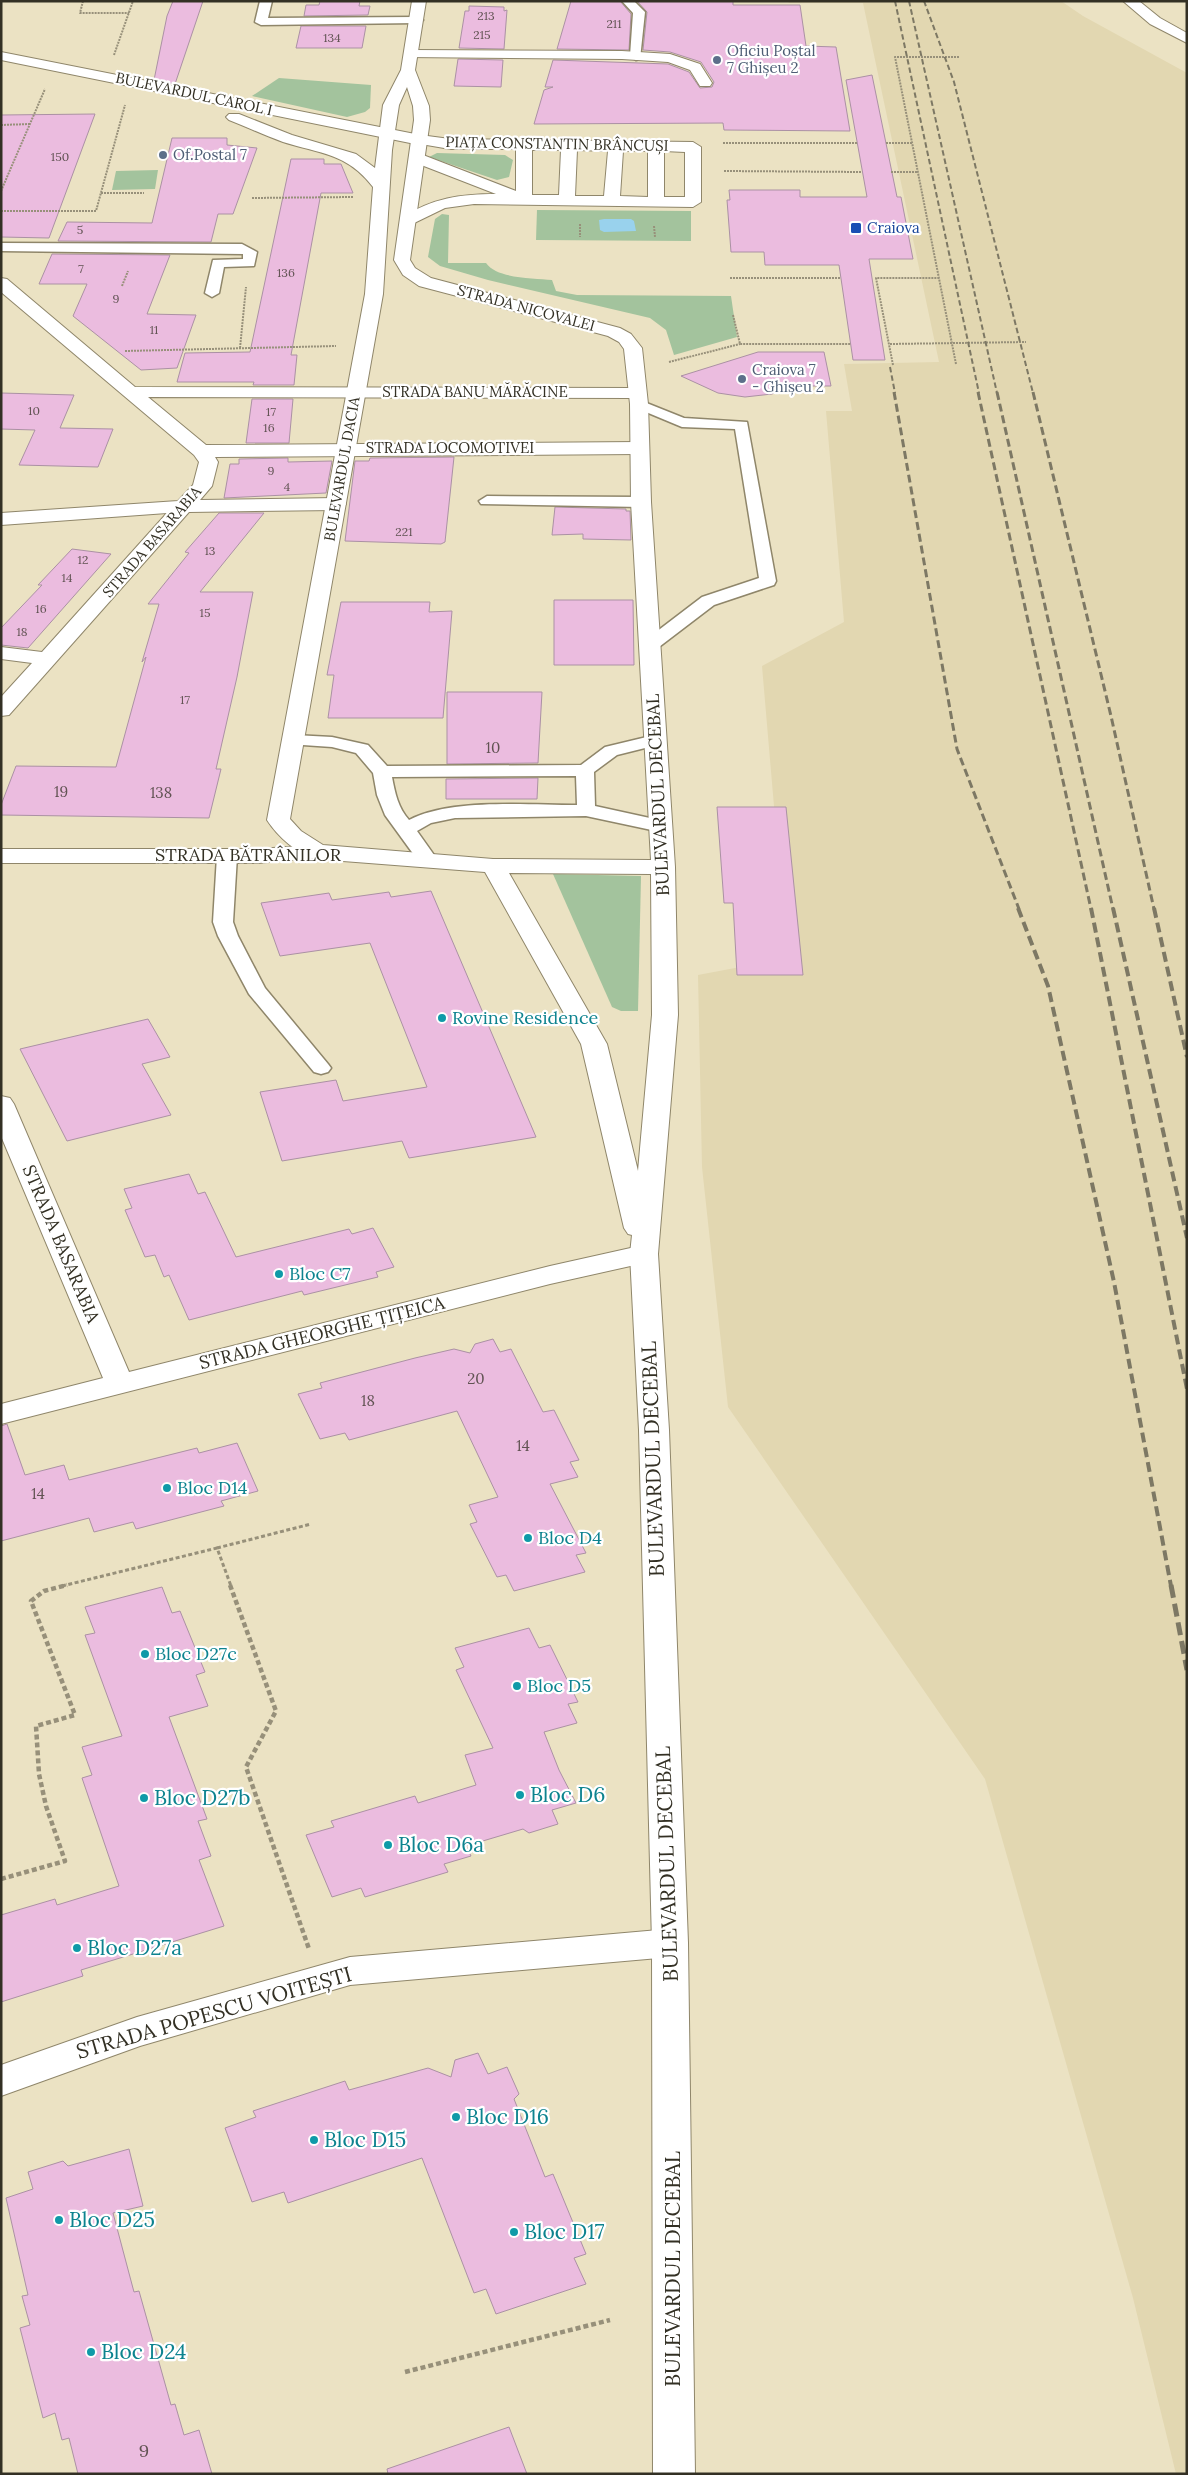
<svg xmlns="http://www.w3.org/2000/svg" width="1188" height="2475" font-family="Lora,serif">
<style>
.built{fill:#e2d7b1}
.green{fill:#a3c39d}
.water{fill:#99d2ed}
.building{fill:#ebbcdf;stroke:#ab91a4}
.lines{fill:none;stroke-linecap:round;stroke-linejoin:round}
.lane-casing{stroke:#8f866a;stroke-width:3}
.street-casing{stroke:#8f866a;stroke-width:2}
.secondary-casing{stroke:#8f866a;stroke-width:2}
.primary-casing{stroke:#8f866a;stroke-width:2}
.path-far2{stroke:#97907a;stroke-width:2;stroke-dasharray:2 1;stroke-linecap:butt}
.path-far1{stroke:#97907a;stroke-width:3;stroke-dasharray:4 2.5;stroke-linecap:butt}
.path{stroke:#97907a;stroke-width:4.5;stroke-dasharray:5 3;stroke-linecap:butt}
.lane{fill:#fff;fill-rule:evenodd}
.street{fill:#fff;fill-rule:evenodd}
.secondary{fill:#fff;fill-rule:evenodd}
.primary{fill:#fff;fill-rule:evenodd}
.rail-far3{stroke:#7d7864;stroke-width:2;stroke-dasharray:5.5 3;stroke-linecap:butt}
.rail-far2{stroke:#7d7864;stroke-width:3;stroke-dasharray:8 4;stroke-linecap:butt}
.rail-far1{stroke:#7d7864;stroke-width:4;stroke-dasharray:10 5;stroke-linecap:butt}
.rail{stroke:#7d7864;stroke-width:5;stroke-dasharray:13 6;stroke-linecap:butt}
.service-dot{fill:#5c6f8a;stroke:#fff;stroke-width:2}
.transit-dot{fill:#1a4fb4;stroke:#fff;stroke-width:2}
.culture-dot{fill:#0f9aa8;stroke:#fff;stroke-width:2}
.labels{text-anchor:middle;stroke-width:4.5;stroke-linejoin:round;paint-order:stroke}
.far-number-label{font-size:12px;fill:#615353}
.far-service-label{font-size:15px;fill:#4e5e75;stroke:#fff;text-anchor:start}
.far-street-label{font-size:15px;fill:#333024;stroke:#fff}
.far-transit-label{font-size:15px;fill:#164399;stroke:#fff;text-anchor:start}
.number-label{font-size:15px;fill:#615353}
.street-label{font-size:18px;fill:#333024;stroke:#fff}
.culture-label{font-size:18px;fill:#0d838f;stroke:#fff;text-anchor:start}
.near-number-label{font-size:18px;fill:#615353}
.near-street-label{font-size:21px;fill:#333024;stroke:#fff}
.near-culture-label{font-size:21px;fill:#0d838f;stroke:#fff;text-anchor:start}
</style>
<rect width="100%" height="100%" fill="#ebe2c3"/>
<path class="built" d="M791 1H1061L1083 16 1187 73V2474H1176L1133 2298 985 1779 728 1407 702 1167 698 975 787 958 762 666 844 622 826 411H852L844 364 939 362 863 3H788Z"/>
<g class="green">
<path d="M279 78 371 85 370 108 365 112 347 117 252 96Z"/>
<path d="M437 153 505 155 513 160 509 177 497 180 429 157Z"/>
<path d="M158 170 155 189 112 190 116 171Z"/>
<path d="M537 210 691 211V241L536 240Z"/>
<path d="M442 214 449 215 448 263H486C497 279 534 278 552 280L556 291 577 295 731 296 737 337 674 355 666 330 650 318 488 280 440 266 428 257 435 219Z"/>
<path d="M553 874 641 876 638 1011H621L612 1007Z"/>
</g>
<path class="water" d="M604 219H631L634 221 636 231 604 232 600 230 599 220Z"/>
<g class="building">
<path d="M173 1H203L175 84 154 80 167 16Z"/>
<path d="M320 1H360L359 6H370L368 15 304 16 306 5H319Z"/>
<path d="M571 1H620L631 14 629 50 557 49Z"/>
<path d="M637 1H733V5H800L806 46 836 47 850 131 724 130 723 123 534 124 544 90 553 87H545L553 60 668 64 689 72 700 88 712 87 714 82 701 62 670 52 643 50 647 12Z"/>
<path d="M469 6 504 7V11L507 10 504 49 459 48 465 11H469Z"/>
<path d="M301 26H366L362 48H296Z"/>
<path d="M458 59 503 60 501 87 454 86Z"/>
<path d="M872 75 897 197H901L913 259H869L885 360H853L839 265H765L764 252H731L727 200H730L729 190H800V197H867L846 80Z"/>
<path d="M95 114 49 238 1 237V115Z"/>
<path d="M172 138H227V145L257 148 233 214H218L211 242 58 241 67 222 152 223Z"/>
<path d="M291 159H324V164H341L353 193H321L291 355H297L294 385H253L254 382H177L185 353 250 352Z"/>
<path d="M52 254 170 255 147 314 196 315 177 368 141 370 73 316 87 284H39Z"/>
<path d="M758 352H824L831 386H790L772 394 745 397 718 393 681 376Z"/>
<path d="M1 393 74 395 60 428 113 429 98 467 19 465 35 430 1 429Z"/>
<path d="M252 399H293L289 443H246Z"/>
<path d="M454 457 445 542 441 544 345 541 355 461H369L370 458Z"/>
<path d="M288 458V462L332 461 326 493 224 498 230 464H239V459Z"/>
<path d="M555 507 626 509V511H630L631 540 583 539V534L552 535Z"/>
<path d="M219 513H264L200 592H253L237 677 216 769H221L209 818 1 815V805L16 766 116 767 146 657 142 662 159 604H148L189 553 185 552Z"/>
<path d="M72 549 111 554 28 648 1 645V628L42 585H38Z"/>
<path d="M554 600H633L634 665H554Z"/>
<path d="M341 602H430L429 612 452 611 443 718H328L334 675H327Z"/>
<path d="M447 692H542L538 763 447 764Z"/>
<path d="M538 778 537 799H446V779Z"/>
<path d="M717 807H786L803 975H737L733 903H724Z"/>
<path d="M431 891 536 1137 409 1158 402 1141 282 1161 260 1092 336 1080 343 1101 427 1087 370 943 280 956 261 903 329 893 332 900 389 892 391 897Z"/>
<path d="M148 1019 170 1057 142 1064 171 1115 67 1141 20 1049Z"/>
<path d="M189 1174 198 1194 205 1192 236 1257 349 1229 352 1234 373 1228 394 1267 376 1272 378 1277 304 1295 302 1291 189 1320 169 1275 164 1277 155 1255 145 1257 125 1210 132 1208 124 1189Z"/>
<path d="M493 1339 500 1352 511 1349 543 1412 554 1410 579 1460 570 1462 578 1477 550 1484 586 1553 576 1555 585 1572 514 1591 506 1575 497 1577 470 1524 477 1522 469 1505 498 1497 457 1411 349 1440 345 1433 320 1439 298 1394 322 1388 320 1383 415 1358 454 1349 470 1353 475 1344Z"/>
<path d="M7 1424 25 1475 64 1465 69 1480 197 1448 199 1453 237 1443 258 1491 221 1501 224 1506 136 1529 133 1522 94 1532 89 1518 1 1541V1426Z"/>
<path d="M162 1587 172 1613 180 1611 205 1672 196 1675 208 1706 169 1717 207 1819 198 1821 211 1856 199 1860 224 1926 81 1970 83 1976 1 2002V1915L55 1899 57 1905 119 1886 82 1778 92 1775 82 1747 122 1736 85 1635 95 1633 85 1607Z"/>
<path d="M529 1628 539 1648 550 1645 578 1702 568 1704 577 1723 544 1732 559 1770 576 1803 552 1810 558 1824 529 1833 523 1829 466 1846 471 1856 444 1864 448 1872 365 1897 361 1888 332 1897 306 1835 334 1827 331 1821 415 1796 418 1803 476 1785 465 1755 493 1748 456 1670 464 1667 455 1648Z"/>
<path d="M478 2053 488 2074 507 2067 519 2094 514 2099 545 2177 553 2174 586 2254 574 2258 586 2284 496 2314 486 2289 474 2293 422 2158 288 2203 284 2192 252 2202 225 2128 256 2117 253 2111 345 2081 349 2090 428 2068 451 2077 455 2060Z"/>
<path d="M129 2149 143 2206 113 2213 134 2292 139 2291 171 2405 175 2404 184 2435 199 2430 212 2474H78L69 2438 62 2440 55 2413 43 2418 20 2328 30 2325 22 2296 28 2295 6 2198 33 2189 28 2172 63 2161 68 2166Z"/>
<path d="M509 2427 527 2474H388L387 2469Z"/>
</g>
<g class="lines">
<g class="lane-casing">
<g id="lane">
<path d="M260 1H272L268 18 417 17 423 20 417 23 261 25 255 22Z"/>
<path d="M622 1H634L645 12 640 59 636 60 630 56 633 13Z"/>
<path d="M1 243 242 244 257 252 254 266 224 267 219 293 212 297 205 293 213 260 243 259V254L1 251Z"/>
<path d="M639 400 684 418 747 422 776 581 774 585 714 605 655 650H643L640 646 643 642 702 597 759 578 735 429 682 427 634 407 632 404 634 401Z"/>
<path d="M487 496 641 497 649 502 641 507 481 504 479 501Z"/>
<path d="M294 735 332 737 368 745 387 766 581 765 605 747 655 735 661 736 664 740 661 744 617 755 594 772 595 806 668 822 670 826 668 830 661 832 586 816 455 818 431 823 417 831 439 862 436 866H422L385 815 377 795 373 773 356 753 332 747 288 744 285 740 288 736ZM576 776 577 805C528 805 451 798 409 820 398 808 395 793 392 777Z"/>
<path d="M227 850 234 852 237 856 233 922 238 936 265 988 328 1064 331 1068 328 1072 321 1074 314 1072 249 994 218 936 213 922 217 856 220 852Z"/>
</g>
</g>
<g class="street-casing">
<g id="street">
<path d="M1123 1H1139L1160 18 1187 33V43L1150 24Z"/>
<path d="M411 50 622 51 670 54 700 64 712 83 710 86H700L690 70 668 62 622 59 406 57 404 54 406 51Z"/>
<path d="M420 135 450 139 693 142 701 147V202L693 207 474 204 445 208 408 226 400 221 402 218C432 198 461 194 496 194L411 161 409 158 411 155H423L516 191V149H450L415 143 412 140 415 137ZM532 150H561L559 195H532ZM577 150 608 151 604 196H575ZM623 151H648V197L620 196ZM664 151 685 152V197H664Z"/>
<path d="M1 278 7 279 135 387 637 388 643 389 646 393 643 397 637 398 148 397 206 445 639 442 646 444 648 448 646 452 639 454 215 457 218 462 212 486 200 500 336 498 343 500 346 504 343 508 336 510 189 512 9 715 1 716V697L32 663 1 659V647L42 652 167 513 1 525V513L178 501 193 485 199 462 194 455 1 292Z"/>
<path d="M317 845 325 847 329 852 325 857 258 863H1V849H258Z"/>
<path d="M1 1096 10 1098 14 1104 129 1372 550 1266 644 1245 654 1248 658 1254 654 1260 644 1263 550 1284 1 1424V1404L103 1378 1 1136Z"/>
<path d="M670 1929 682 1933 688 1943 682 1953 670 1957 350 1985 140 2046 1 2096V2065L137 2017 350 1957Z"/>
</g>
</g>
<g class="secondary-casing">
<path id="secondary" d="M1 52 420 135 428 140 420 145 1 60Z"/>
</g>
<g class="primary-casing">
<path id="primary" d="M412 1H426L415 70 429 106 430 120 410 260 415 268 431 278 620 328 631 334 642 348 648 404 651 502 675 867 678 1015 658 1254 669 1430 688 1943 695 2474H653L652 1943 639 1430 630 1254 632 1235 628 1234 624 1228 581 1044 485 872 317 859C297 854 278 837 267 820L365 294 373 187C347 153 321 154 283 142 264 135 247 127 229 120L226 117 229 114H239L292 135 356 154 375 168 383 105 401 70ZM407 87 413 106 414 120 394 260 403 275 419 286 608 336 619 342 624 349 630 404 631 502 651 860 493 859 323 845 301 831 290 819 383 294 392 150 399 105ZM509 873 651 874 652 1015 638 1171 607 1044Z"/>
</g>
<g class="path-far2">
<path d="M83 1 80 13H129"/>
<path d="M114 55 133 1"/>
<path d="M1 125 30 124"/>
<path d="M723 143H857"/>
<path d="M886 143H912"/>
<path d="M724 171 862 172"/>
<path d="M891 172H918"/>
<path d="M1 191 45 89"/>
<path d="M101 193H144"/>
<path d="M252 198 353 197"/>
<path d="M1 211H96L125 105"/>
<path d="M580 224V237"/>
<path d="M654 226 655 237"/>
<path d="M730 278H841"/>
<path d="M122 286 128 271"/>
<path d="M733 315 740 344H851"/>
<path d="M890 344 1026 342"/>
<path d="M240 348 246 287"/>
<path d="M125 351 336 346"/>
<path d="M669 362 740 344"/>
<path d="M956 364 895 57H960"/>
<path d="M893 365 876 278H939"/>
</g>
<g class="path-far1">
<path d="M217 1548 311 1524"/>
<path d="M62 1586 217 1548 231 1586"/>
</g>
<g class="path">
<path d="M230 1585 276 1711 246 1767 309 1949"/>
<path d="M1 1879 65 1861 46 1806 39 1774 36 1726 75 1715 31 1601 44 1591 67 1585"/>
<path d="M405 2372 610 2320"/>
</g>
<use href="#lane" class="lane"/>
<use href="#street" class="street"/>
<use href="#secondary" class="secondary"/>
<use href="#primary" class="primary"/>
<g class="rail-far3">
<path d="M895 1 979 393"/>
<path d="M909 1 997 393"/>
<path d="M924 1 954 82 1033 393"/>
<path d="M890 367 895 393"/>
</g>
<g class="rail-far2">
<path d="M894 392 957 749 1019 909"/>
<path d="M978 392 1091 909"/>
<path d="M997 392 1113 909"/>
<path d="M1033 392 1111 716 1154 909"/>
</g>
<g class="rail-far1">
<path d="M1018 908 1048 986 1114 1282 1171 1586"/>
<path d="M1091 908 1187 1389"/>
<path d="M1113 908 1187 1238"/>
<path d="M1154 908 1187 1057"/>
</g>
<path class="rail" d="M1171 1585 1187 1670"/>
</g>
<g class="service-dot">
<circle cx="717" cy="60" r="5"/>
<circle cx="163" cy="155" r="5"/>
<circle cx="742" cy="379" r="5"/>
</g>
<rect class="transit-dot" x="850" y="222" width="12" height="12" rx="2.5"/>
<g class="culture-dot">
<circle cx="442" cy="1018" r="5"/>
<circle cx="279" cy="1274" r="5"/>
<circle cx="167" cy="1488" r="5"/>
<circle cx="528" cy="1538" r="5"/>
<circle cx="145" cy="1654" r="5"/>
<circle cx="517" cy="1686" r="5"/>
<circle cx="520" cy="1795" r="5"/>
<circle cx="144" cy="1798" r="5"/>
<circle cx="388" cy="1845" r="5"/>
<circle cx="77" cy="1948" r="5"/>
<circle cx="456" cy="2117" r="5"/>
<circle cx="314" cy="2140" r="5"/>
<circle cx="59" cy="2220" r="5"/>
<circle cx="514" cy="2232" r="5"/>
<circle cx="91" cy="2352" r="5"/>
</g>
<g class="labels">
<g class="far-number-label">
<text x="486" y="20">213</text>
<text x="614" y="28">211</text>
<text x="482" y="39">215</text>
<text x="332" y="42">134</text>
<text x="60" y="161">150</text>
<text x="80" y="234">5</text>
<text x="81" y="273">7</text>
<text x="286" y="277">136</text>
<text x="116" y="303">9</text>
<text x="154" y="334">11</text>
<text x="34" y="415">10</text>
<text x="271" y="416">17</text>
<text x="269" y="432">16</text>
<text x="271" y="475">9</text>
<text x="287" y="491">4</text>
<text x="404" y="536">221</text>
<text x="210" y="555">13</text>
<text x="83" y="564">12</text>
<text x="67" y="582">14</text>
<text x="41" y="613">16</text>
<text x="205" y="617">15</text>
<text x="22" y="636">18</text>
<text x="185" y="704">17</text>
</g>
<g class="far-service-label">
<text x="727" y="56">Oficiu Poștal<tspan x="727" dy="17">7 Ghișeu 2</tspan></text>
<text x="173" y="160">Of.Postal 7</text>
<text x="752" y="375">Craiova 7<tspan x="752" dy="17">- Ghișeu 2</tspan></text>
</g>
<g class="far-street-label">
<text transform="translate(194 94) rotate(12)" y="5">BULEVARDUL CAROL I</text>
<text transform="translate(557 144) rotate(1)" y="5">PIAȚA CONSTANTIN BRÂNCUȘI</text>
<text transform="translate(526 308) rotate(15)" y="5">STRADA NICOVALEI</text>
<text x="475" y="397">STRADA BANU MĂRĂCINE</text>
<text x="450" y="453">STRADA LOCOMOTIVEI</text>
<text transform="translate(342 469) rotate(-80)" y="5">BULEVARDUL DACIA</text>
<text transform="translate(152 542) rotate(-49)" y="5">STRADA BASARABIA</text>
</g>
<g class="far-transit-label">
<text x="867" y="233">Craiova</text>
</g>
<g class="number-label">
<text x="493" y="753">10</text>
<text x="61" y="797">19</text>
<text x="161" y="798">138</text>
<text x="476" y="1384">20</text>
<text x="368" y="1406">18</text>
<text x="523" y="1451">14</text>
<text x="38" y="1499">14</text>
</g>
<g class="street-label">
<text transform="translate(658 795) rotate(-93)" y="6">BULEVARDUL DECEBAL</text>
<text x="248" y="861">STRADA BĂTRÂNILOR</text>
<text transform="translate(61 1244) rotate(67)" y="6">STRADA BASARABIA</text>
<text transform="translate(322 1333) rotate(-14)" y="6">STRADA GHEORGHE ȚIȚEICA</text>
</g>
<g class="culture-label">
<text x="452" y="1024">Rovine Residence</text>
<text x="289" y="1280">Bloc C7</text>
<text x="177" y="1494">Bloc D14</text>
<text x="538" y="1544">Bloc D4</text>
<text x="155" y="1660">Bloc D27c</text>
<text x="527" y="1692">Bloc D5</text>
</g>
<g class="near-number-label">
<text x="144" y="2457">9</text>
</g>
<g class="near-street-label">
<text transform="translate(653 1459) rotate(-92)" y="7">BULEVARDUL DECEBAL</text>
<text transform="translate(667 1864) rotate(-92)" y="7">BULEVARDUL DECEBAL</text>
<text transform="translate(214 2013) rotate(-16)" y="7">STRADA POPESCU VOITEȘTI</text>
<text transform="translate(673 2269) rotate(-90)" y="7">BULEVARDUL DECEBAL</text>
</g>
<g class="near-culture-label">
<text x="530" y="1802">Bloc D6</text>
<text x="154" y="1805">Bloc D27b</text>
<text x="398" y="1852">Bloc D6a</text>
<text x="87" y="1955">Bloc D27a</text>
<text x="466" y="2124">Bloc D16</text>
<text x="324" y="2147">Bloc D15</text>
<text x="69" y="2227">Bloc D25</text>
<text x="524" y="2239">Bloc D17</text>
<text x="101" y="2359">Bloc D24</text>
</g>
</g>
<rect width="1188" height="2475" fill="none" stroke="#333024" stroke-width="5"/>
</svg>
